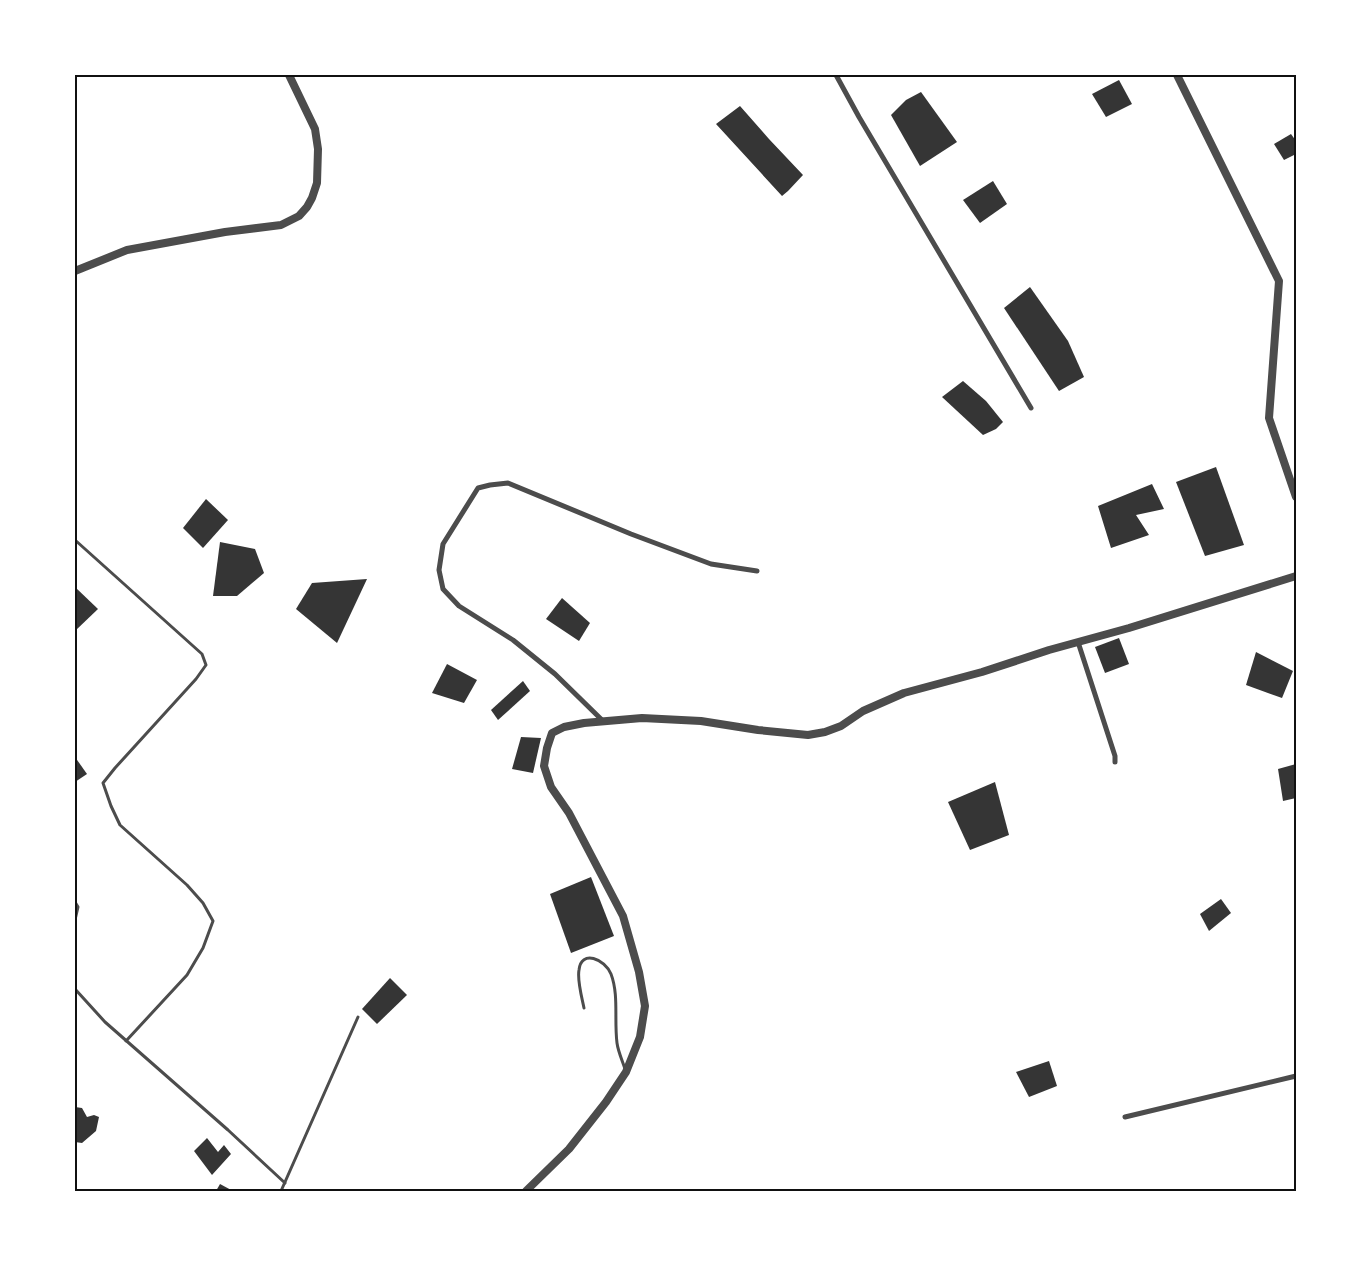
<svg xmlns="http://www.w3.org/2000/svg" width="1371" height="1266" font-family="'Public Sans',sans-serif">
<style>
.building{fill:#353535}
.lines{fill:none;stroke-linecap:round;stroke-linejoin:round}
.service{stroke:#4c4c4c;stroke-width:3}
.minor{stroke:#4c4c4c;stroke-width:5}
.tertiary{stroke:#4c4c4c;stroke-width:8}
.neatline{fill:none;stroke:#111;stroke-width:2}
</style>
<rect width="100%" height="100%" fill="#fff"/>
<g class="building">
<path d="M1119 80 1132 104 1106 117 1092 94Z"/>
<path d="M921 92 957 142 920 166 891 115 906 100Z"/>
<path d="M740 106 769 139 803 175 788 191 782 196 716 124Z"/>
<path d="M1291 134 1296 141V154L1284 160 1274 144Z"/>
<path d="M993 181 1007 204 980 223 963 200Z"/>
<path d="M1030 287 1068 341 1084 377 1059 391 1004 308Z"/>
<path d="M963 381 986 401 1003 422 996 429 983 435 942 397Z"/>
<path d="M1216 467 1244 545 1205 556 1176 482Z"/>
<path d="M1152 484 1164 509 1136 515 1149 535 1111 548 1098 506Z"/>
<path d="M206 499 228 520 203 548 183 528Z"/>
<path d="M220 542 255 549 264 573 237 596H213Z"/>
<path d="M367 579 337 643 296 609 312 583Z"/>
<path d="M75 587 98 609 75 631Z"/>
<path d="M562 598 590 623 579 641 546 619Z"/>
<path d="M1119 638 1129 664 1105 673 1095 647Z"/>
<path d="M1256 652 1293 671 1282 698 1246 685Z"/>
<path d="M447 664 477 680 464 703 432 693Z"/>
<path d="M523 681 530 691 498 720 491 710Z"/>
<path d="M521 737 541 738 533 773 512 769Z"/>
<path d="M75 757 87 774 75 782Z"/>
<path d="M1296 764V798L1283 801 1278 769Z"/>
<path d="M995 782 1009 835 970 850 948 802Z"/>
<path d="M591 877 614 936 571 953 550 894Z"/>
<path d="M1221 899 1231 913 1209 931 1200 914Z"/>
<path d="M390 978 407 995 377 1024 362 1009Z"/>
<path d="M1049 1061 1057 1086 1029 1097 1016 1072Z"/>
<path d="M75 1107 82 1108 87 1117 94 1115 99 1117 96 1131 82 1143 75 1142Z"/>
<path d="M207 1138 218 1152 224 1145 231 1154 212 1175 194 1151Z"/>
<path d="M220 1184 233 1191H216Z"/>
</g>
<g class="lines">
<g class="service">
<path d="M75 540 202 654 206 665 196 679 115 768 103 783 111 806 120 825 187 885 203 903 213 921 203 948 187 975 126 1041"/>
<path d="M75 902 78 907 75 920"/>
<path d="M75 989 105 1022 228 1130 285 1183"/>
<path d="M584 1008C582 998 577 980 579 970 581 949 605 959 611 974 619 995 614 1020 617 1043 618 1051 622 1060 625 1069"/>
<path d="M281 1191 358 1017"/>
</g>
<g class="minor">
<path d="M836 75 859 117 1031 408"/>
<path d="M1078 642 1115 756V762"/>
<path d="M603 721 555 674 513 640 459 606 443 589 439 570 443 544 478 488 490 485 508 483 631 534 711 564 757 571"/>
<path d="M1125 1117 1296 1076"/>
</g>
<g class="tertiary">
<path d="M1177 75 1279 281 1269 418 1296 497"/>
<path d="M75 271 127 250 225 232 281 225 299 216 307 207 312 198 317 183 318 149 315 129 289 75"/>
<path d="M526 1191 569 1149 606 1102 626 1072 640 1037 645 1006 639 972 623 916 569 813 551 787 544 766 547 748 552 733 564 727 584 723 642 718 701 721 758 730 808 735 825 732 841 726 863 711 904 693 982 672 1049 650 1129 628 1296 576"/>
</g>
</g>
<rect width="1371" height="1266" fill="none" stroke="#ffffff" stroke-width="152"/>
<rect x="76" y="76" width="1219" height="1114" class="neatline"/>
</svg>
